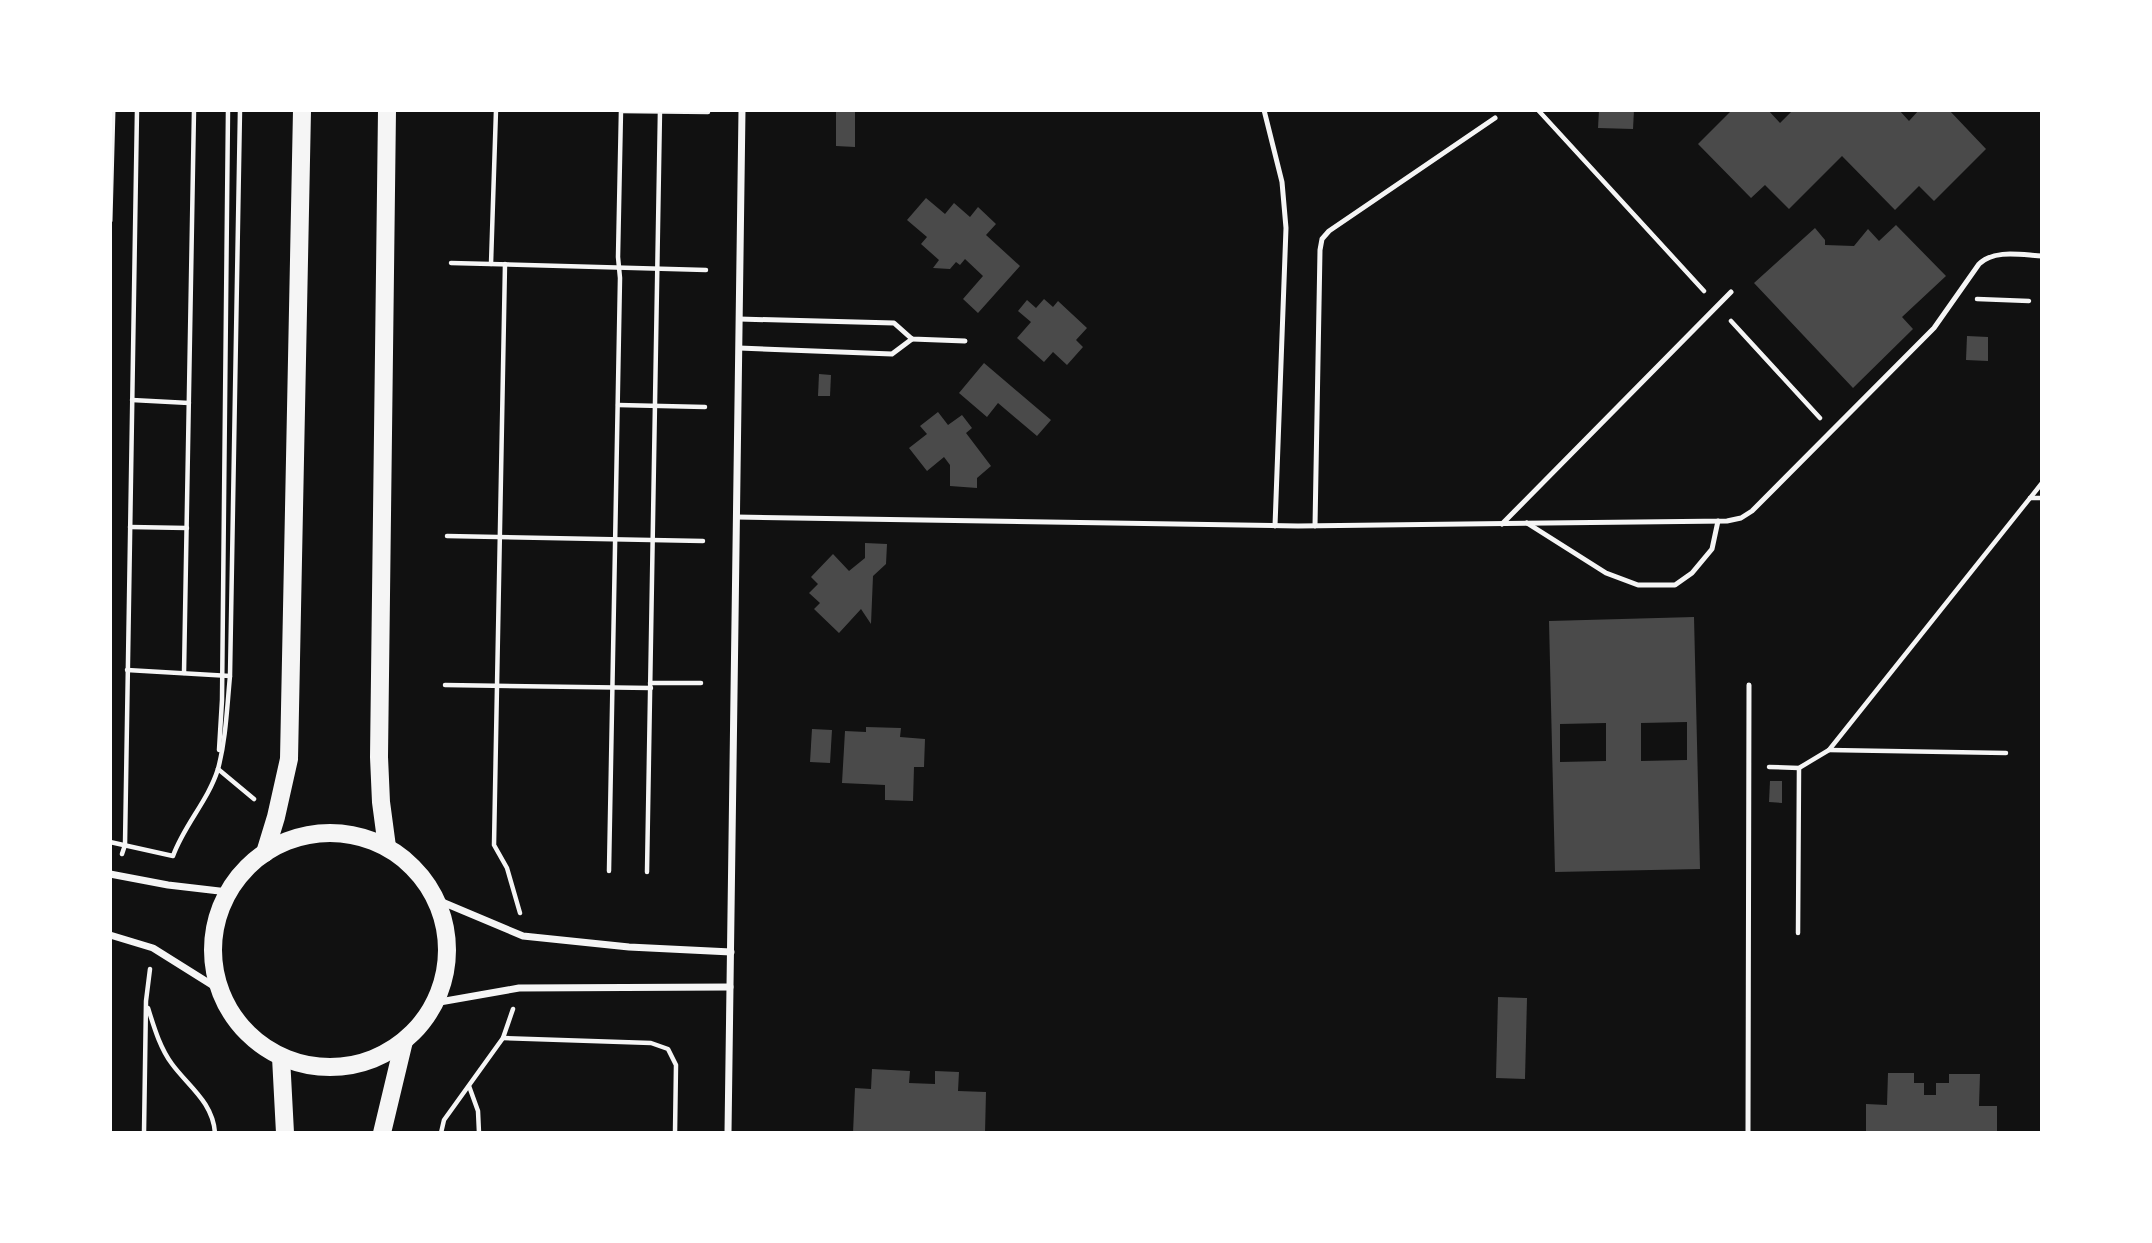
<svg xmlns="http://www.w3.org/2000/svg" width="2152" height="1243" font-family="Rubik,sans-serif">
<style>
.building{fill:#4a4a4a;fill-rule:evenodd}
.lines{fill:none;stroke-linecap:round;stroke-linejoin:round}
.path{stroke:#f5f5f5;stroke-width:4.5}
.service{stroke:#f5f5f5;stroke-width:5}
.minor{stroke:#f5f5f5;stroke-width:7}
.primary{stroke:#f5f5f5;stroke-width:18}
</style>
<rect width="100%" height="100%" fill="#111"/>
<g class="building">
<path d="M836 110H855V147L836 146Z"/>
<path d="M1599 110H1634L1633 129 1598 128Z"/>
<path d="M1732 110H1768L1780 123 1793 110H1899L1909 121 1919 110H1949L1986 149 1934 201 1919 186 1895 210 1842 156 1789 209 1765 185 1751 198 1698 144Z"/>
<path d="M926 198 945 214 954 203 970 217 978 207 996 224 986 235 1020 266 978 313 963 299 983 276 965 259 960 265 956 262 950 269 933 268 939 260 921 244 927 237 907 220Z"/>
<path d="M1896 225 1946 276 1902 317 1913 329 1853 388 1754 283 1815 228 1825 240V245L1854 246 1868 229 1879 241Z"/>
<path d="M1044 299 1053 307 1058 301 1087 328 1076 340 1083 347 1067 365 1053 352 1044 362 1017 338 1031 322 1018 311 1027 300 1036 308Z"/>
<path d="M1967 336 1988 337V361L1966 360Z"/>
<path d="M984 363 1051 420 1037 436 998 403 987 417 959 393Z"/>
<path d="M819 374 831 375 830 396H818Z"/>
<path d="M938 412 948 425 962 415 972 428 966 433 991 466 977 478V488L950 486V465L944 457 927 471 909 448 927 434 920 426Z"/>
<path d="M865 543 887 544 886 564 873 576 871 624 861 609 839 633 814 609 820 603 809 593 818 584 811 577 833 554 849 571 865 558Z"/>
<path d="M1694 617 1700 869 1555 872 1549 621ZM1687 722V760L1641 761V723ZM1606 723V761L1560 762V724Z"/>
<path d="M866 727 901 728 900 737 925 739 924 767H914L913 801 885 800V785L842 783 845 731 866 732Z"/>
<path d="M812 729 832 730 830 763 810 762Z"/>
<path d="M1770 781H1782V803L1769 802Z"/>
<path d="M1498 997 1527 998 1525 1079 1496 1078Z"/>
<path d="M872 1069 910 1071 909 1083 935 1084V1071L959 1072 958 1091 986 1092 985 1133 904 1131V1133H853L855 1088 871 1089Z"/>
<path d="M1888 1073H1914V1083H1924V1095H1936V1083H1949V1074H1980L1979 1106H1997V1133H1866V1104L1887 1105Z"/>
</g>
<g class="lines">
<g class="path">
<path d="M1538 110 1704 291"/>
<path d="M621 111 708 112"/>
<path d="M451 263 706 270"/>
<path d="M491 264 496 110"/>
<path d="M505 264 494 845 507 868 520 913"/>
<path d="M1977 299 2029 301"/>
<path d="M1731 321 1820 418"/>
<path d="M132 400 189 403"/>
<path d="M618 405 705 407"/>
<path d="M2030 498H2042"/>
<path d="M130 527 187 528"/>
<path d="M447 536 703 541"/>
<path d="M127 670 230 676"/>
<path d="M184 673 194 110"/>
<path d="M650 683H701"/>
<path d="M445 685 651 688"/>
<path d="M219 750 222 700 228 110"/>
<path d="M1829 750 2006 753"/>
<path d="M1769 767 1799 768 1829 750 2042 483"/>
<path d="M218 769 254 799"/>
<path d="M110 842 173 856C184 825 208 801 218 769 226 739 227 707 230 676L240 110"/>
<path d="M122 854 125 845 137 110"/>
<path d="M609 871 620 278 618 257 621 110"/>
<path d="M647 872 660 110"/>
<path d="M1798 933 1799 768"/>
<path d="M148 1008C154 1027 160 1048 172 1064 188 1086 213 1102 215 1133"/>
<path d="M503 1038 651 1043 668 1049 676 1065 675 1133"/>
<path d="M469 1086 478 1111 479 1133"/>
<path d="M144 1133 146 1001 150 969"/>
<path d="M441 1133 444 1120 503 1038 513 1009"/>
</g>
<g class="service">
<path d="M1264 110 1282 182 1286 228 1275 526"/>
<path d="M110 221 113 110"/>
<path d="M739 319 894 323 912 339 965 341"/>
<path d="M739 348 892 354 912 339"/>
<path d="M736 517 1298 526 1727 521 1741 518 1752 511 1934 328 1979 264C1995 249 2021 255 2042 256"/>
<path d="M1527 523 1606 573 1638 585H1675L1692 573 1712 549 1718 521"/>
<path d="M1502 524 1731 292"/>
<path d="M1315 526 1320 250 1322 239 1329 231 1495 118"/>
<path d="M1748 1133 1749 685"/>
</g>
<g class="minor">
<path d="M110 874 168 885 228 892"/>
<path d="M435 899 523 936 629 947 731 952"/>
<path d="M110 935 153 948 220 990"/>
<path d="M434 1003 519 988 730 987"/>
<path d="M728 1133 742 110"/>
</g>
<g class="primary">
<circle cx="330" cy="950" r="117"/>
<path d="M387 847 381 802 379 757 387 110"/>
<path d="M265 853 276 817 289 759 302 110"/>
<path d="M281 1057 285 1133"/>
<path d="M382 1133 404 1041"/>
</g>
</g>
<rect width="2152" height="1243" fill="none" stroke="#ffffff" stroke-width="224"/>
</svg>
